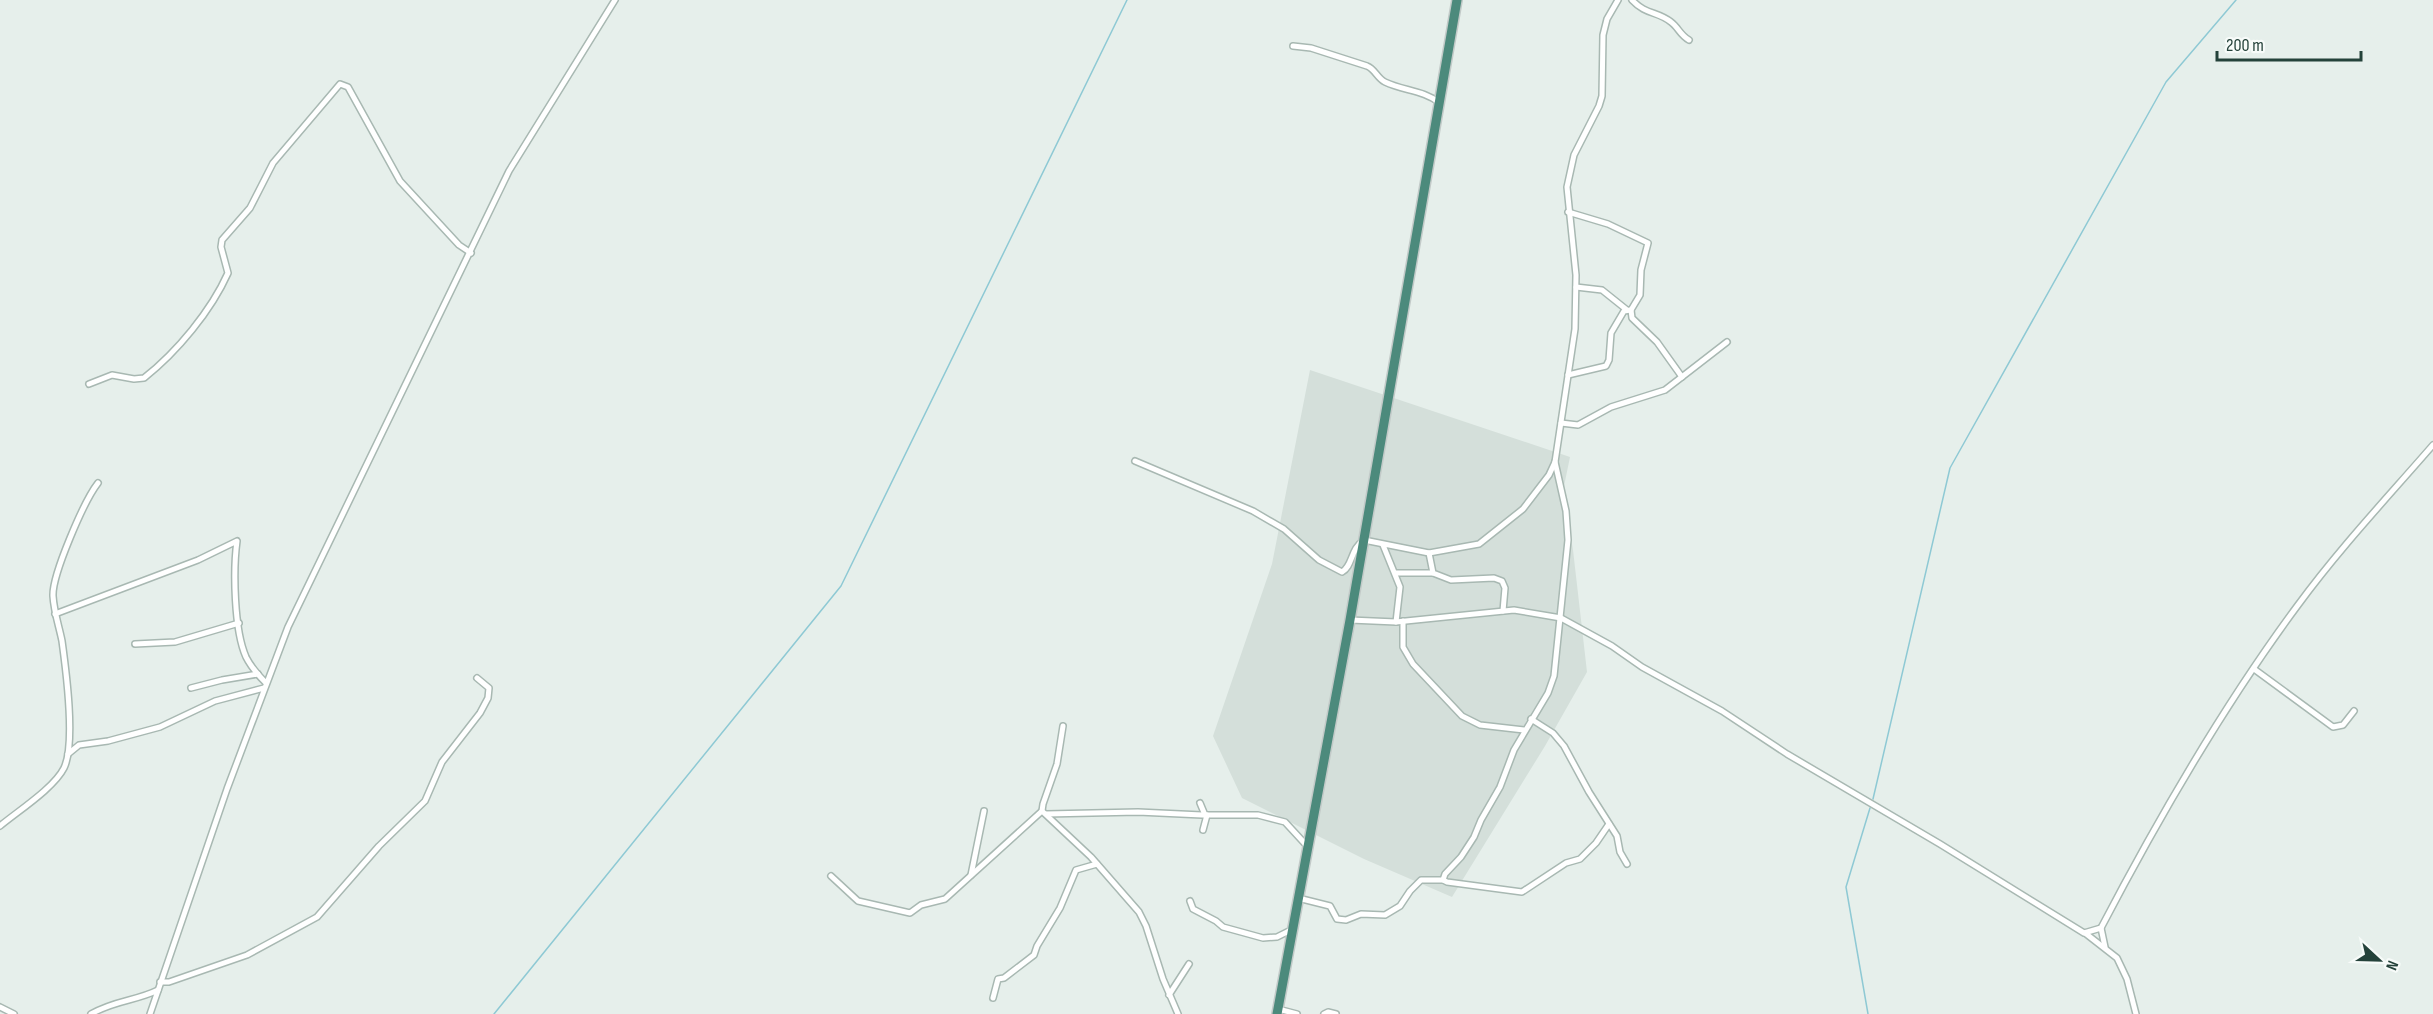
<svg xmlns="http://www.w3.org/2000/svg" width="2433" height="1014" font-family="'Sofia Sans Condensed',sans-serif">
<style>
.built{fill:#d4dfda}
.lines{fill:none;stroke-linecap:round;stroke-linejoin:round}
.stream{stroke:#8ec9d4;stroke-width:1.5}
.minor-casing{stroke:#a8b8b2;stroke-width:8}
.trunk-casing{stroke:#c2cac8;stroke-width:12}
.minor{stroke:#fff;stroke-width:5}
.trunk{stroke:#4c8a7c;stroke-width:9}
</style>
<rect width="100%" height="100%" fill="#e6efeb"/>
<path class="built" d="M1310 370 1570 457 1563 491 1573 550 1587 672 1545 746 1452 897 1364 859 1242 798 1213 736 1272 564Z"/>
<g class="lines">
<g class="stream">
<path d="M1873 799 1950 468 2166 82 2236 0"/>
<path d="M494 1014 841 586 1127 0"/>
<path d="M1868 1014 1846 887 1870 808"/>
</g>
<g class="minor-casing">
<g id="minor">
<path d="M1632 0C1646 15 1657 11 1671 22 1678 27 1680 35 1689 40"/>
<path d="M1293 46 1311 48 1367 66C1375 69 1377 78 1385 82 1404 91 1423 90 1440 103"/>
<path d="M1568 212 1608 224 1648 243 1641 270 1640 295 1631 310 1632 318 1657 342 1682 377"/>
<path d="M1576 287 1602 290 1627 310"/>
<path d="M1568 375 1606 366 1609 360 1611 333 1624 311 1631 310"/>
<path d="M89 384 112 375 134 379 144 378C177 352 211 311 228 273L221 247 222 240 250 208 273 163 340 84 348 87 400 181 459 245 471 253"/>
<path d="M1561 423 1578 425 1611 407 1665 390 1727 342"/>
<path d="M1135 461 1253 511 1284 529 1319 560 1342 572C1353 566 1350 549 1364 540L1429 553 1479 544 1523 509 1549 475 1555 462 1575 329 1576 275 1567 187 1574 155 1599 106 1602 96 1603 35 1607 19 1618 0"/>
<path d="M1383 545 1400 587 1396 622"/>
<path d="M1429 553 1433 573 1451 580 1494 578 1502 581 1505 588 1503 611"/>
<path d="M1396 573H1433"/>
<path d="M55 614 198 560 237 541C233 570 234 630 246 657 251 667 258 675 266 683"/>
<path d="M1350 620 1396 622 1514 610 1561 618 1612 646 1642 667 1722 711 1787 754 1940 844 2084 933 2101 928C2159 817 2223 706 2298 605 2339 549 2387 498 2433 445"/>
<path d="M1403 621V647L1413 664 1462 716 1480 725 1524 730"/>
<path d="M135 644 175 642 239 623"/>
<path d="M2254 669 2333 727 2343 725 2354 711"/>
<path d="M191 688 222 680 258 674"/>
<path d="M1531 719 1553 733 1564 746 1589 792 1617 836 1620 852 1627 864"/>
<path d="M1063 726 1057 764 1043 804 1042 811 1091 857 1139 912 1146 926 1163 979 1178 1014"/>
<path d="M68 754 79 745 108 741 160 727 215 701 264 688"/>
<path d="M1200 803 1205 815"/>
<path d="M1046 814 1138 812 1202 815H1258L1285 822 1308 847"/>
<path d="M0 826C18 811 54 788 64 768 76 743 66 670 62 641 59 626 54 612 53 596 52 575 84 501 98 483"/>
<path d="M1203 830 1207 815"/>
<path d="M971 875 984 811"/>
<path d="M831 876 858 901 910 913 921 905 945 899 1042 811"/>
<path d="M1443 880 1445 874 1461 857 1474 837 1481 820 1500 787 1514 750 1548 693 1554 676 1568 540 1566 511 1555 462"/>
<path d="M1298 898 1330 906 1337 919 1346 920 1361 914 1385 915 1400 906 1410 891 1421 880H1443L1447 882 1522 892 1566 863 1580 859 1596 843 1609 824"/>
<path d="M1190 901 1193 909 1216 921 1223 927 1263 938 1277 937 1293 929"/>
<path d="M2101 928 2105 947"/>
<path d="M2085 933 2117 958 2127 979 2136 1014"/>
<path d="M160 982H169L247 955 317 917 379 846 425 801 442 762 480 713 488 698 489 688 477 678"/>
<path d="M1169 995 1189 964"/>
<path d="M993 998 998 979 1004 978 1034 955 1037 946 1060 908 1076 870 1097 864"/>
<path d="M0 1007 14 1014"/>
<path d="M1278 1009 1297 1014"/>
<path d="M91 1014C115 1000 136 1001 158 990"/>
<path d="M150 1014 227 789 288 627 509 171 615 0"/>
<path d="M1324 1014 1328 1012 1336 1014"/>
</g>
</g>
<g class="trunk-casing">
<path id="trunk" d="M1277 1014 1350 620 1457 0"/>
</g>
<use href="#minor" class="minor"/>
<use href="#trunk" class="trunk"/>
</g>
<g transform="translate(2379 960) rotate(112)" stroke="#f7fbf9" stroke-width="4.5" paint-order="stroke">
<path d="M0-4.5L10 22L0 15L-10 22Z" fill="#24423a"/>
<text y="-9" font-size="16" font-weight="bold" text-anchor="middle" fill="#24423a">N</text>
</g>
<path d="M2217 51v9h144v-9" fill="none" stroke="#24423a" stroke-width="3"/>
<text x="2226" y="51" font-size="18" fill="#24423a" stroke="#f7fbf9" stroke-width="4.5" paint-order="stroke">200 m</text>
</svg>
